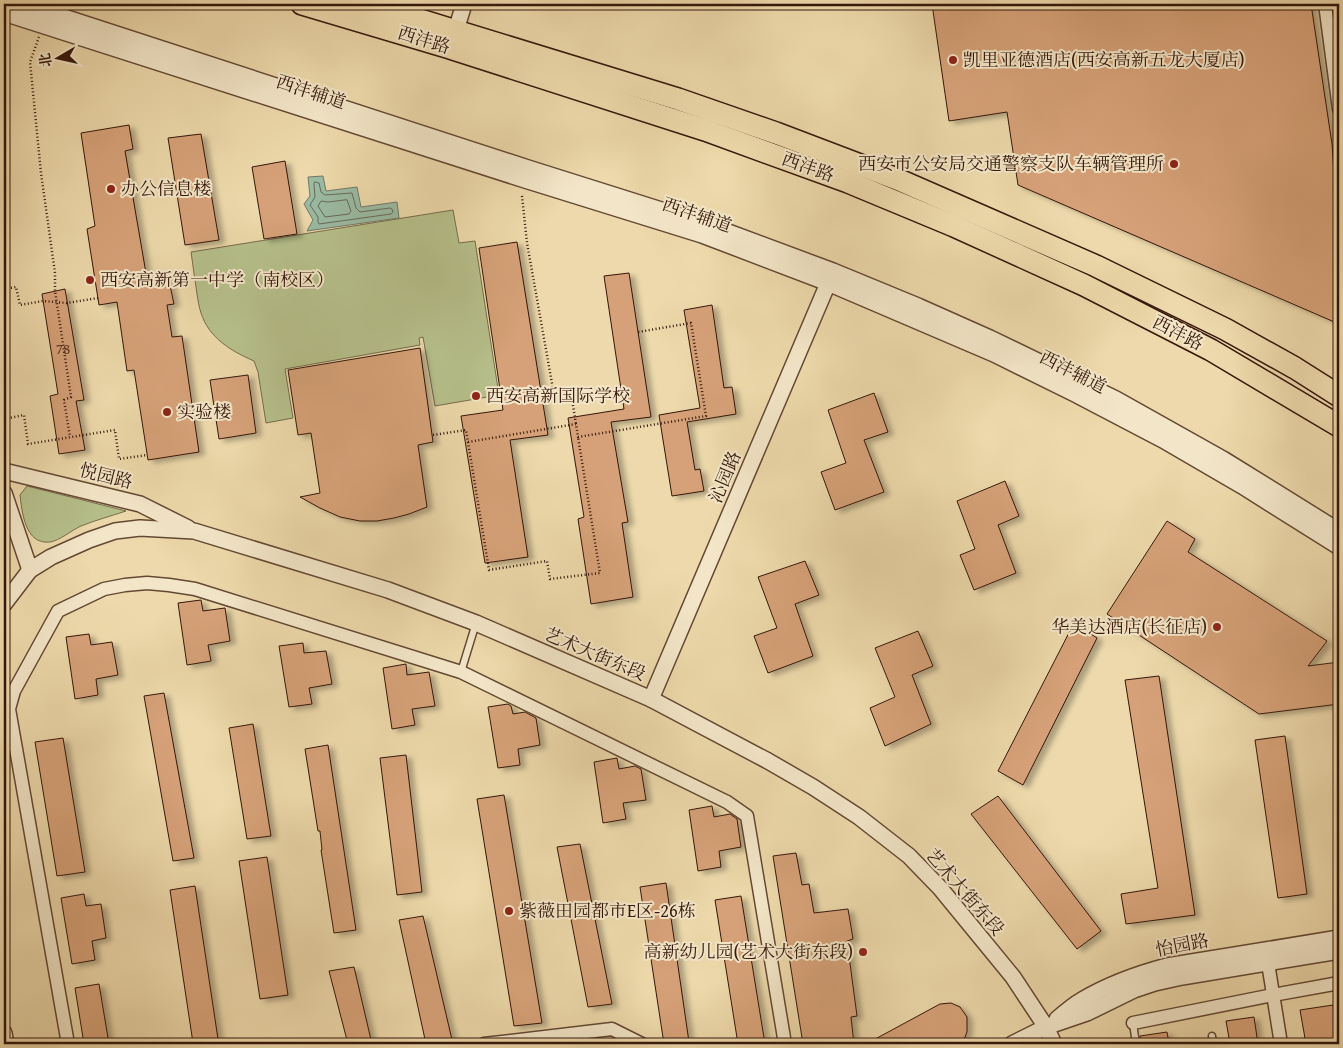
<svg xmlns="http://www.w3.org/2000/svg" width="1343" height="1048" font-family="'Gentium Book Plus','Noto Serif SC',serif">
<style>
.green{fill:#b6c08b;stroke:#766c4b}
.water{fill:#9abba4;stroke:#727967}
.lines{fill:none;stroke-linecap:round;stroke-linejoin:round}
.shore{stroke:#686958;stroke-width:1}
.building{fill:#d6a178;stroke:#35170b;filter:url(#shadow)}
.service-casing{stroke:#634833;stroke-width:9}
.minor-casing{stroke:#634833;stroke-width:15}
.tertiary-casing{stroke:#634833;stroke-width:18}
.trunk-casing{stroke:#35170b;stroke-width:24}
.path{stroke:#35170b;stroke-width:2.5;stroke-dasharray:1 2.5;stroke-linecap:butt}
.service{stroke:#f3e6c8;stroke-width:6}
.minor{stroke:#f3e6c8;stroke-width:12}
.tertiary{stroke:#f3e6c8;stroke-width:15}
.trunk{stroke:#edd9ab;stroke-width:21}
.poi-dot{fill:#8f2418;stroke:#f3e6c8;stroke-width:2}
.labels{text-anchor:middle;stroke-width:4;stroke-linejoin:round;paint-order:stroke}
.number-label{font-size:15px;fill:#5d3a26}
.street-label{font-size:18px;fill:#35170b;stroke:#f3e6c8}
.poi-label{font-size:18px;fill:#35170b;stroke:#f3e6c8;text-anchor:start}
</style>
<defs>
<filter id="shadow"><feDropShadow dx="5.5" dy="3" stdDeviation="2.5" flood-color="#0004"/></filter>
</defs>
<rect width="100%" height="100%" fill="#edd9ab"/>
<filter id="stains"><feTurbulence type="fractalNoise" baseFrequency=".004" numOctaves="4"/><feColorMatrix values="0 0 0 0 .2 0 0 0 0 .09 0 0 0 0 .02 0 0 0 .5 -.17"/></filter>
<radialGradient id="worn" r=".72"><stop offset=".6" stop-color="#630" stop-opacity="0"/><stop offset="1" stop-color="#630" stop-opacity=".3"/></radialGradient>
<g class="green">
<path d="M453 210 459 243 475 241 499 395 435 406 423 337 419 338 420 345 285 369 293 418 266 423 258 372 254 361C231 351 209 338 201 313 199 307 198 300 197 294 195 280 193 266 191 252Z"/>
<path d="M27 486 126 511C111 516 96 520 81 526 72 530 59 541 50 542 25 545 22 512 20 495Z"/>
</g>
<path class="water" d="M323 176 326 191 357 187 361 207 397 202 399 218 307 231 313 220 304 204 310 196 308 177Z"/>
<g class="lines">
<g class="shore">
<path d="M315 182 319 183 321 192 325 195 352 193 356 208 360 212 390 208 392 209 393 212 391 214 319 224 318 222V217L310 205 315 197 314 184Z"/>
<path d="M347 200 351 211 349 214 325 217 318 206 321 201 328 202Z"/>
</g>
</g>
<g class="building">
<path d="M932 4H1311L1332 144 1339 247V324L1018 185 1007 112 949 121Z"/>
<path d="M129 125 133 149 125 151 147 279 168 276 174 304 167 305 172 337 182 336 199 452 148 460 134 370 127 371 117 302 99 305 87 229 95 226 81 133Z"/>
<path d="M201 134 219 240 185 245 168 138Z"/>
<path d="M285 161 297 234 264 239 252 167Z"/>
<path d="M517 242 548 435 510 440 528 557 485 563 461 416 503 410 479 248Z"/>
<path d="M629 273 651 417 611 422 628 522 622 523 633 597 591 604 578 519 584 517 568 418 624 409 604 276Z"/>
<path d="M65 289 84 400 76 401 85 450 59 454 50 396 58 394 42 294Z"/>
<path d="M712 305 724 388 732 387 736 414 687 422 695 470 700 469 704 491 672 496 659 415 700 408 684 310Z"/>
<path d="M420 348 433 442 418 445 427 507 409 514 394 518 377 521H360L340 517 320 508 300 497 320 493 311 433 298 435 288 370Z"/>
<path d="M248 375 256 433 219 439 210 380Z"/>
<path d="M874 393 888 432 864 440 884 492 835 510 821 472 846 463 828 410Z"/>
<path d="M1005 481 1019 516 998 525 1016 573 974 590 960 555 975 549 957 501Z"/>
<path d="M1167 521 1195 539 1188 552 1327 641 1308 666 1339 662V704L1259 714 1107 614Z"/>
<path d="M805 561 819 595 795 604 813 656 768 673 754 636 777 628 758 577Z"/>
<path d="M201 600 203 611 225 608 230 641 208 645 211 661 187 665 178 603Z"/>
<path d="M1074 623 1097 638 1023 785 998 771Z"/>
<path d="M918 631 933 666 912 675 931 724 885 746 870 708 895 697 875 648Z"/>
<path d="M89 634 91 645 112 642 118 675 96 679 98 695 75 699 66 637Z"/>
<path d="M303 643 304 653 326 651 332 684 309 688 312 704 289 707 279 646Z"/>
<path d="M406 664 407 675 429 672 435 706 412 709 415 725 392 729 383 668Z"/>
<path d="M1159 676 1195 915 1126 924 1121 894 1158 888 1125 680Z"/>
<path d="M164 693 194 858 173 861 144 696Z"/>
<path d="M508 704 511 706 513 714 525 712 536 718 540 745 518 749 520 765 498 768 488 707Z"/>
<path d="M253 724 271 836 247 839 229 728Z"/>
<path d="M1285 736 1307 894 1278 898 1255 740Z"/>
<path d="M63 738 85 872 57 876 35 742Z"/>
<path d="M328 745 356 930 334 933 321 850H322L320 831H318L305 749Z"/>
<path d="M406 755 422 892 397 895 380 758Z"/>
<path d="M617 758 619 769 635 766 641 769 646 800 623 803 626 819 603 823 594 762Z"/>
<path d="M504 795 542 1023 514 1026 477 799Z"/>
<path d="M998 796 1101 931 1077 949 971 814Z"/>
<path d="M712 806 714 817 730 814 737 819 741 847 719 851 721 867 698 871 689 810Z"/>
<path d="M580 844 612 1004 588 1007 557 847Z"/>
<path d="M796 853 802 885 809 884 814 913 848 909 853 939 847 941 857 1016 851 1017 854 1044H803L773 856Z"/>
<path d="M267 857 288 995 260 999 239 861Z"/>
<path d="M666 883 689 1042 672 1044H664L640 887Z"/>
<path d="M195 886 218 1039 193 1043 170 890Z"/>
<path d="M84 894 86 906 101 904 106 938 92 941 95 960 72 964 61 898Z"/>
<path d="M741 896 765 1044H738L715 900Z"/>
<path d="M423 916 453 1044H426L399 920Z"/>
<path d="M354 967 372 1044H348L329 971Z"/>
<path d="M99 984 109 1044H84L75 988Z"/>
<path d="M951 1003 960 1007 967 1017V1032L963 1042 960 1044H866L940 1004Z"/>
<path d="M1333 1005 1339 1044H1306L1300 1010Z"/>
<path d="M1254 1017 1258 1044H1230L1226 1021Z"/>
<path d="M1167 1032 1169 1044H1141L1140 1036Z"/>
</g>
<g class="lines">
<g class="service-casing">
<g id="service">
<path d="M461 672 476 623"/>
<path d="M1133 1023 1136 1044"/>
<path d="M1212 1036 1213 1044"/>
</g>
</g>
<g class="minor-casing">
<g id="minor">
<path d="M1325 4 1339 109"/>
<path d="M1268 963 1281 1044"/>
<path d="M1133 1023 1273 995 1339 983"/>
<path d="M68 1044 9 709 14 691 58 611 104 589 125 585 147 583 169 585 195 589 461 672 727 802 747 816 785 1044"/>
<path d="M484 1044 612 1029 642 1044"/>
</g>
</g>
<g class="tertiary-casing">
<g id="tertiary">
<path d="M24 4 528 168 712 226 833 271 918 306 990 338 1116 399 1223 459 1339 531"/>
<path d="M4 13 525 180 702 235 828 283 994 354 1077 395 1163 440 1242 486 1339 547"/>
<path d="M453 40 464 4"/>
<path d="M4 471 140 504 188 528"/>
<path d="M4 493 30 570"/>
<path d="M4 604 30 570 51 557 89 540 115 531 140 528 194 531 388 590 476 623 651 699 768 761 813 787 859 817 909 856 940 888 1013 977 1046 1027 1054 1044"/>
<path d="M651 699 832 274"/>
<path d="M1057 1019C1065 1012 1073 1005 1082 1000 1109 984 1137 974 1167 966L1339 938"/>
<path d="M4 1033 6 1044"/>
<path d="M1012 1044 1046 1027 1087 1013 1134 990 1155 983 1182 977 1339 951"/>
</g>
</g>
<g class="trunk-casing">
<g id="trunk">
<path d="M302 4 450 48 705 130 848 182 954 226 1084 285 1211 350 1339 426"/>
<path d="M368 4 678 99 776 133 897 179 1096 266 1225 329 1295 368 1339 396"/>
</g>
</g>
<g class="path">
<path d="M39 37 30 62 41 173 55 273V291L71 397 64 400 70 437"/>
<path d="M522 196 527 243 553 389 570 387 576 424"/>
<path d="M4 289 16 287 20 305 43 301 67 303 98 298"/>
<path d="M4 419 24 415 28 444 115 430 119 459 147 455"/>
<path d="M433 435 466 430 489 570 547 561 550 579 600 573 578 437"/>
<path d="M468 442 576 424 578 437 706 416 691 323 638 332"/>
</g>
<use href="#service" class="service"/>
<use href="#minor" class="minor"/>
<use href="#tertiary" class="tertiary"/>
<use href="#trunk" class="trunk"/>
</g>
<g class="poi-dot">
<circle cx="953" cy="60" r="5"/>
<circle cx="1174" cy="164" r="5"/>
<circle cx="111" cy="189" r="5"/>
<circle cx="90" cy="280" r="5"/>
<circle cx="476" cy="396" r="5"/>
<circle cx="167" cy="412" r="5"/>
<circle cx="1217" cy="627" r="5"/>
<circle cx="509" cy="911" r="5"/>
<circle cx="863" cy="952" r="5"/>
</g>
<g class="labels">
<g class="number-label">
<text x="63" y="354">78</text>
</g>
<g class="street-label">
<text transform="translate(424 40) rotate(17)" y="6">西沣路</text>
<text transform="translate(311 92) rotate(18)" y="6">西沣辅道</text>
<text transform="translate(808 167) rotate(20)" y="6">西沣路</text>
<text transform="translate(697 215) rotate(19)" y="6">西沣辅道</text>
<text transform="translate(1178 333) rotate(27)" y="6">西沣路</text>
<text transform="translate(1073 372) rotate(27)" y="6">西沣辅道</text>
<text transform="translate(106 476) rotate(14)" y="6">悦园路</text>
<text transform="translate(725 477) rotate(-67)" y="6">沁园路</text>
<text transform="translate(595 654) rotate(23)" y="6">艺术大街东段</text>
<text transform="translate(965 892) rotate(49)" y="6">艺术大街东段</text>
<text transform="translate(1182 945) rotate(-11)" y="6">怡园路</text>
</g>
<g class="poi-label">
<text x="963" y="66">凯里亚德酒店(西安高新五龙大厦店)</text>
<text x="1164" y="170" text-anchor="end">西安市公安局交通警察支队车辆管理所</text>
<text x="121" y="195">办公信息楼</text>
<text x="100" y="286">西安高新第一中学（南校区）</text>
<text x="486" y="402">西安高新国际学校</text>
<text x="177" y="418">实验楼</text>
<text x="1207" y="633" text-anchor="end">华美达酒店(长征店)</text>
<text x="519" y="917">紫薇田园都市E区-26栋</text>
<text x="853" y="958" text-anchor="end">高新幼儿园(艺术大街东段)</text>
</g>
</g>
<rect width="1343" height="1048" fill="none" stroke="#edd9ab" stroke-width="20"/>
<rect x="5" y="5" width="1333" height="1038" fill="none" stroke="#35170b" stroke-width="2.5"/>
<rect x="10" y="10" width="1323" height="1028" fill="none" stroke="#35170b"/>
<g transform="translate(58 58) rotate(261)" stroke="#f3e6c8" stroke-width="4" paint-order="stroke">
<path d="M0-4L9 19L0 12L-9 19Z" fill="#35170b"/>
<text y="-8" font-size="14" font-weight="bold" text-anchor="middle" fill="#35170b">北</text>
</g>
<rect width="100%" height="100%" filter="url(#stains)"/>
<rect width="100%" height="100%" fill="url(#worn)"/>
</svg>
